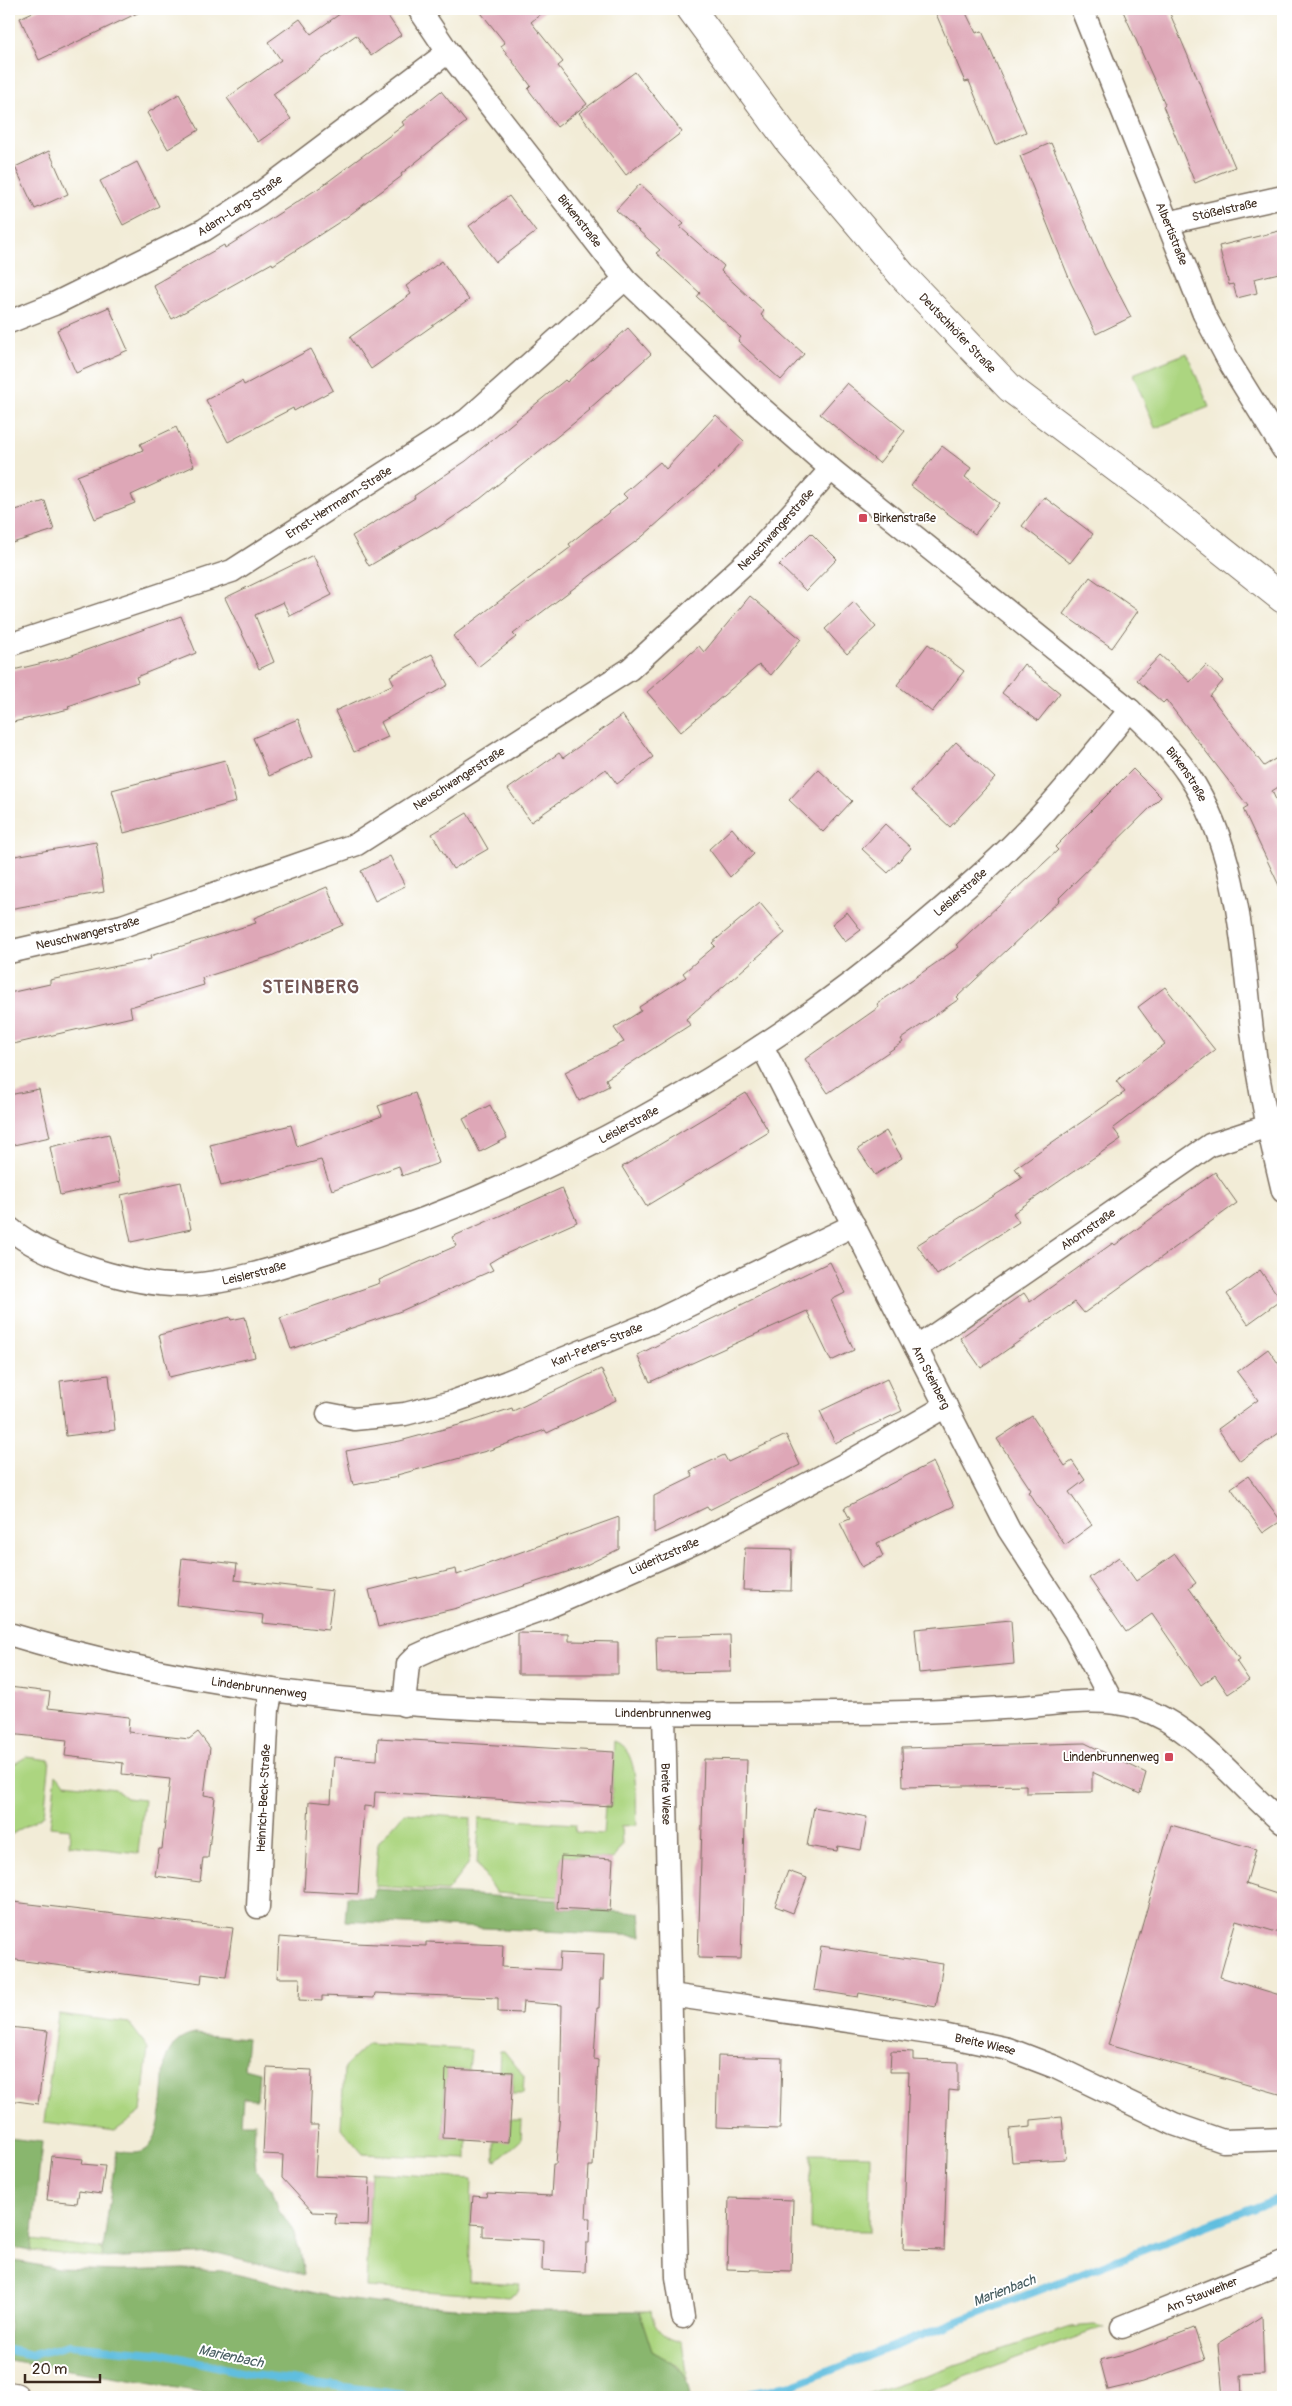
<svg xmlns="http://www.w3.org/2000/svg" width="1292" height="2406" font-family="Pangolin,sans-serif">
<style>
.green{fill:#acd580;stroke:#74804f}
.forest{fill:#89b66e;stroke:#627046}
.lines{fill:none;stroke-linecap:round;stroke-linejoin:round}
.stream{stroke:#61bedf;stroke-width:8}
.building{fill:#dea7b7}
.minor-casing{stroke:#7b6e5f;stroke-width:25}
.tertiary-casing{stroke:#7b6e5f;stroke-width:30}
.secondary-casing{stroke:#7b6e5f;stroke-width:30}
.minor{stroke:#fff;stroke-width:22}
.tertiary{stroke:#fff;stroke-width:28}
.secondary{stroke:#fff;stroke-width:28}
.poi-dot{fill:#d1495b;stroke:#fff;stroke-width:2}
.labels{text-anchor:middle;stroke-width:4;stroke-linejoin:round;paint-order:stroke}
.street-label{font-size:12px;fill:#3b2a1e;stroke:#fff}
.poi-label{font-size:12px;fill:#3b2a1e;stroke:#fff;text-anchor:start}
.water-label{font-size:14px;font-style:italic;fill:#485e62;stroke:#fff}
.district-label{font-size:18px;font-weight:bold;letter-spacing:1px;fill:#745654;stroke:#fff}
</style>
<rect width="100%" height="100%" fill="#fff"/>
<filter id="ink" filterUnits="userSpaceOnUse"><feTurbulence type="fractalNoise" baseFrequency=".02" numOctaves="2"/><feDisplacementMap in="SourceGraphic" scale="10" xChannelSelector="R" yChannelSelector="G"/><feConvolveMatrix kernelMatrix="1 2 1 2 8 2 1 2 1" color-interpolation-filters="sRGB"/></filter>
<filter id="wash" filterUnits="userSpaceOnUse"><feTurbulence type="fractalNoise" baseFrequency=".0096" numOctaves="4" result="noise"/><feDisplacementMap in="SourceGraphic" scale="20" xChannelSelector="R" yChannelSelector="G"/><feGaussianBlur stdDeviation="1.12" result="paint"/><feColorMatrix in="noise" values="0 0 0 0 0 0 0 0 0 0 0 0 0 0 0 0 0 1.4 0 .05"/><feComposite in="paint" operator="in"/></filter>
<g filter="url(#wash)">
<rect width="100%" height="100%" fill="#f2ecd7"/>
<g class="green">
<path d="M1187 353 1209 407 1155 428 1133 374Z"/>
<path d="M614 1741C641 1750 635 1801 637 1825L621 1826 622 1845 613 1859 561 1856 559 1897 496 1893 477 1864 479 1818 576 1824 575 1832 603 1834 605 1807 611 1806Z"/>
<path d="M26 1757 50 1760 44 1815 9 1836V1763L14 1764Z"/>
<path d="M56 1774 65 1783 115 1789 126 1798 144 1800 138 1853 69 1845 70 1829 50 1827Z"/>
<path d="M404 1813 471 1818 469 1863 447 1891 375 1886 378 1843Z"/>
<path d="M58 2014 129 2023 148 2048 141 2112 115 2131 44 2122Z"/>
<path d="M368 2044 471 2050 469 2070 446 2069 443 2138 467 2139V2159L363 2154 341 2128 344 2067Z"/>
<path d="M500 2051H504L524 2076 523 2094H512L513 2072 499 2071Z"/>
<path d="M510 2120H522L521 2140 497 2161 495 2160V2141H509Z"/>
<path d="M811 2154 870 2155 869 2231 810 2230Z"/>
<path d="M371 2172 472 2179 469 2281 520 2284 518 2292 509 2297 366 2287Z"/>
<path d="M32 2240 103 2249 102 2258 31 2251Z"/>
<path d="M639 2311H651C653 2329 665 2339 682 2342L687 2380 678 2366 652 2351Z"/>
<path d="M1094 2325 1104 2327 912 2397H858L1071 2327Z"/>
</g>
<g class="forest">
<path d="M374 1889 558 1900V1908L640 1913 642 1936 345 1921 347 1896 373 1898Z"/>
<path d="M195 2034 247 2039 244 2068 259 2072 257 2099 243 2098 241 2123H255L254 2146 256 2171 272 2189 279 2211 292 2228 300 2250 304 2275 217 2253 102 2258 116 2151C125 2152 135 2155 144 2151 164 2141 163 2082 165 2061 170 2046 179 2037 195 2034Z"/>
<path d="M9 2138 42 2142 31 2251 9 2247Z"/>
<path d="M9 2260 59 2269 119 2271 183 2269 222 2271 337 2298 376 2303 507 2311H639L652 2351C676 2365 686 2368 690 2397H231L9 2360Z"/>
</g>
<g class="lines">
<g class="stream">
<path d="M9 2350 32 2355 70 2345 164 2354 253 2375 420 2397"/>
<path d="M731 2397 793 2385 1283 2196"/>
</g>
</g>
<g id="blocks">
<g class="building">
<path d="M39 9H146L39 60 20 18Z"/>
<path d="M347 9H383L401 35 371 56 356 35 273 94 291 119 258 142 227 98 281 60 268 42 300 19 311 34Z"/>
<path d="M478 9H547L531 22 563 62 558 66 587 104 557 127 528 89 531 86 501 46 505 43Z"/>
<path d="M934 9H964L976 33 982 31 1026 132 995 145 969 81 965 82Z"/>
<path d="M1122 9H1168L1235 167 1195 183 1163 106 1165 104Z"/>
<path d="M635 72 682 132 626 175 579 113Z"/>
<path d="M441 91 466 122 401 174 402 176 344 219 273 265 272 263 172 319 153 285 224 245 225 248 322 186 404 125 402 122Z"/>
<path d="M179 94 199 130 168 149 147 113Z"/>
<path d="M1051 143 1105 267 1131 317 1096 334 1071 283 1020 156Z"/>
<path d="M49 151 68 194 35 209 15 167Z"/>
<path d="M137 162 159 206 123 225 100 181Z"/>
<path d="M640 184 684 224 680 227 724 266 721 271 764 311 761 315 804 354 781 380 738 341 741 337 697 297 700 293 656 253 660 250 616 210Z"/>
<path d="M509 196 536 232 496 262 469 226Z"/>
<path d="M1283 230V272L1254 279 1257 293 1237 298 1233 284 1229 285 1219 246Z"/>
<path d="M442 261 469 300 371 369 350 337 411 294 406 286Z"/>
<path d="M109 307 128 350 76 373 57 330Z"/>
<path d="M628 328 651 354 589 409 590 410 480 499 436 529 435 527 369 566 352 536 415 498 414 496 466 461 565 380 567 382Z"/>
<path d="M311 349 333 390 294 411 293 408 228 442 206 400 242 381 244 385Z"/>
<path d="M847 383 905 431 879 463 820 414Z"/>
<path d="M716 415 744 441 716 471 643 536 513 634 516 637 478 667 453 636 571 547 569 544 627 498 623 494 660 462 666 469Z"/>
<path d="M176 427 194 466 131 495 135 503 95 519 77 476 143 450 140 444Z"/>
<path d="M942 446 971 468 965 477 999 503 975 534 911 486Z"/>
<path d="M1044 497 1093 534 1070 563 1022 526Z"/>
<path d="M45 501 54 530 9 544V512Z"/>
<path d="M811 533 837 559 806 591 779 565Z"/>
<path d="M313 555 332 595 290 616 283 602 255 615 274 662 259 669 225 598Z"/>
<path d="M1090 577 1138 611 1112 648 1063 614Z"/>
<path d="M750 596 801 639 771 675 759 665 681 732 647 692 699 646 704 652Z"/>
<path d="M854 602 876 627 847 654 825 629Z"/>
<path d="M181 616 196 653 136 677 138 682 68 706 69 709 9 723V671L64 658Z"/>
<path d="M928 644 964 671 932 712 897 685Z"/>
<path d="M432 654 448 685 381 722 388 737 354 752 335 711 394 684 390 676Z"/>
<path d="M1160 655 1190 682 1206 665 1223 681 1210 696 1264 766 1283 754V784L1272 791 1283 815V894L1243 809 1248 806 1166 700 1163 703 1137 680Z"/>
<path d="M1024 664 1060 693 1038 721 1002 693Z"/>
<path d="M622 715 653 757 617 784 606 769 531 822 508 789 559 753 563 758Z"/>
<path d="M298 719 313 756 269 776 253 738Z"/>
<path d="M956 742 995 778 950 827 911 791Z"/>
<path d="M225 760 236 802 124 833 112 790Z"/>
<path d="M818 769 852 801 823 832 789 800Z"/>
<path d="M1133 769 1161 797 1059 898 1060 900 957 997 959 999 901 1039 903 1042 828 1093 805 1059 879 1007 877 1004 959 947 956 945 1058 850 1055 847Z"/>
<path d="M467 813 488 849 453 869 432 834Z"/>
<path d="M885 824 911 848 888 873 862 849Z"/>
<path d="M732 828 754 854 730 877 709 849Z"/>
<path d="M96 842 104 892 9 909V857Z"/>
<path d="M390 856 405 886 375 901 361 871Z"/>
<path d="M327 887 343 925 271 956 202 978 204 985 130 1007 132 1017 9 1045V993L50 984V980L151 959 150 956 256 923 254 918Z"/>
<path d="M760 903 785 933 686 1019 690 1025 606 1079 609 1086 579 1101 565 1072 624 1042 614 1028 641 1011 639 1007 686 977 683 973 715 946 712 943Z"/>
<path d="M847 912 861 930 845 942 832 924Z"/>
<path d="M1165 987 1215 1050 1113 1128 1121 1139 1013 1213 1019 1222 937 1275 917 1245 1022 1178 1015 1168 1125 1092 1116 1081 1165 1044 1138 1007Z"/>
<path d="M39 1089 50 1137 9 1146V1095Z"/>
<path d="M415 1093 439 1163 402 1176 399 1166 332 1190 321 1160 221 1186 210 1145 291 1125 297 1146 382 1116 378 1106Z"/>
<path d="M746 1093 769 1132 646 1206 622 1167Z"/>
<path d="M490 1105 507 1138 480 1152 463 1119Z"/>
<path d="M886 1131 902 1158 875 1175 858 1149Z"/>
<path d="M109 1134 120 1182 60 1195 50 1147Z"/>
<path d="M1215 1172 1237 1203 1084 1313 1075 1302 981 1368 960 1338 1024 1293 1030 1302 1113 1243 1115 1245Z"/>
<path d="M181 1182 191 1229 131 1242 121 1195Z"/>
<path d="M562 1188 577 1222 499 1257 489 1263 493 1270 401 1311 291 1349 280 1318 380 1283 379 1280 456 1246 452 1237Z"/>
<path d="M830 1262 845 1293 831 1300 854 1350 831 1361 807 1311 650 1382 637 1355Z"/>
<path d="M1260 1270 1281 1300 1248 1324 1227 1294Z"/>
<path d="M230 1317 231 1320 245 1317 255 1357 169 1377 159 1335Z"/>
<path d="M1268 1349 1283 1370V1430L1240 1461 1218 1429 1258 1400 1237 1372Z"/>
<path d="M601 1369 616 1400 547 1433 545 1430 490 1450 397 1475 398 1477 353 1485 346 1451 400 1441 470 1422 512 1408 513 1411Z"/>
<path d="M109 1375 115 1430 66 1436 60 1381Z"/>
<path d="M887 1379 902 1411 835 1443 820 1411Z"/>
<path d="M1032 1416 1065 1466 1072 1461 1085 1480 1069 1492 1092 1525 1065 1545 1028 1492 1031 1490 997 1439Z"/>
<path d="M786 1435 800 1465 709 1510 707 1507 654 1533V1496L693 1477 690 1471 724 1455 728 1462Z"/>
<path d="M933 1462 954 1506 877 1543 883 1556 862 1567 840 1523 850 1519 844 1508Z"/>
<path d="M1248 1476 1281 1521 1263 1533 1231 1488Z"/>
<path d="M619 1517V1549L582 1567 457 1608 378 1627 369 1590 456 1569 457 1575Z"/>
<path d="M745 1548 792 1549 791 1591 743 1590Z"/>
<path d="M1175 1554 1196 1583 1189 1588 1239 1659 1236 1661 1249 1680 1228 1694 1215 1675 1201 1685 1152 1614 1126 1632 1089 1578 1119 1557 1136 1581Z"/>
<path d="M182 1558 237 1564 235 1580 333 1591 328 1630 263 1623 264 1615 177 1605Z"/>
<path d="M1011 1620 1014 1664 919 1673 915 1629Z"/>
<path d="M518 1633 569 1634V1641L618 1642V1674H518Z"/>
<path d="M730 1635 731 1672 657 1673 656 1637Z"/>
<path d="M9 1687 50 1692 48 1708 129 1717 128 1732 189 1739 198 1732 210 1748 204 1795 215 1797 208 1858H203L200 1882 155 1876 159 1849H162L170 1779 122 1774 123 1763 65 1756 67 1740 9 1734Z"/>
<path d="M378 1738 614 1752 611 1806 375 1792 374 1807 364 1806 358 1894 304 1891 309 1801 331 1803 334 1757 377 1760Z"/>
<path d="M1085 1743 1146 1773 1140 1794 1092 1772V1792L1026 1793V1785L903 1787 902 1748Z"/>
<path d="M704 1759 747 1760 741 1959 698 1958Z"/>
<path d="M814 1807 867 1817 861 1850 838 1846 837 1851 807 1846Z"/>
<path d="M1171 1825 1256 1849 1246 1884 1283 1896V1934L1236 1920 1220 1977 1283 1996V2095L1108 2045Z"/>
<path d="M561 1856 613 1859 610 1911 557 1908Z"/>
<path d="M788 1871 807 1878 793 1913 775 1906Z"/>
<path d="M13 1902 233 1928 226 1977 202 1974 201 1984 9 1959V1924Z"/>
<path d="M279 1937 354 1943 426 1946V1942L503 1945 502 1967 559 1970 560 1953 604 1955 603 1980H600L599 2008H597L594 2059 598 2060 593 2166H589L586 2218H590L589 2243H586L585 2272 542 2270 543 2240 483 2237V2225L471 2224 473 2196 486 2197 487 2193 551 2196 553 2164H556L560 2111 562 2005 523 2002 522 2013 498 2012V1998L375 1993 374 1998 322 1996V2001L299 2000 300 1978H277Z"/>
<path d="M821 1946 943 1964 936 2007 859 1993 858 1997 814 1990Z"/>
<path d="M9 2027 48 2031 38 2104 9 2100Z"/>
<path d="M891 2051 913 2052V2060L958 2062V2091L949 2090 944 2250 903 2249 909 2072H890Z"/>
<path d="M718 2056 782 2058 780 2129 716 2127Z"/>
<path d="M267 2068 312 2070 310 2125H318L315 2176 370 2178 368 2225 335 2224 336 2213 313 2212 282 2178 283 2155 263 2154Z"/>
<path d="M446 2069 513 2072 509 2142 443 2138Z"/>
<path d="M1062 2117 1066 2159 1012 2162 1009 2129 1031 2127V2120Z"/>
<path d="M52 2156 83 2159 82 2164 105 2166 101 2194 79 2191 77 2203 47 2200Z"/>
<path d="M729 2198 793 2200 791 2271 727 2269Z"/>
<path d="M1262 2316 1264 2374 1241 2375 1242 2397H1223L1218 2344Z"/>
<path d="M1194 2328 1205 2360 1142 2382 1108 2390 1100 2360 1131 2352Z"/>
</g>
</g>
</g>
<g filter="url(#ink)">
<use href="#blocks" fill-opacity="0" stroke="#7b6e5f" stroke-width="1"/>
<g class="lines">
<g class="minor-casing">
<g id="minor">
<path id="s1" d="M419 9 448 52 625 279 744 393 831 469 1130 710C1151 730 1172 750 1188 774 1240 852 1242 949 1253 1039 1259 1091 1271 1141 1283 1191"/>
<path id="s2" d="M1082 9 1204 314 1231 365 1283 449"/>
<path id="s3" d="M1167 223 1283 197"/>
<path id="s4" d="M9 322 54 304 204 230 258 195 448 52"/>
<path id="s5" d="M9 645 232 571 467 420 625 279"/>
<path id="s6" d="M9 952 122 926 357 844 630 669 756 553 831 469"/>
<path id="s7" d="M762 1046 1009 1530 1075 1631 1112 1702"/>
<path id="s8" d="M9 1228C47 1260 139 1288 189 1285 237 1282 285 1265 330 1251 537 1188 754 1069 918 929 960 893 1003 857 1040 816 1071 783 1100 746 1130 710"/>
<path id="s9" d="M916 1348 1210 1145 1268 1126"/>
<path id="s10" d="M328 1414 354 1419 405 1414 452 1402 507 1382 658 1320 854 1225"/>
<path id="s11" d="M9 1634C277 1716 562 1715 840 1713 900 1713 960 1711 1020 1707 1059 1704 1100 1696 1139 1708 1195 1725 1238 1786 1283 1823"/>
<path id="s12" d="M404 1705 408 1664 416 1656 440 1645 548 1607 701 1540 851 1461 946 1406"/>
<path id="s13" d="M664 1713 677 2277 683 2317"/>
<path id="s14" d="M258 1907 268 1709 272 1690"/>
<path id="s15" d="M671 1995 943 2035 1008 2049 1055 2067 1174 2124 1223 2141 1283 2139"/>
<path id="s16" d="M1122 2327 1283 2262"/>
</g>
</g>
<g class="tertiary-casing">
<path id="tertiary" d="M9 2396 15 2397"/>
</g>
<g class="secondary-casing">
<g id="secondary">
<path id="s17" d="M691 9 790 143 902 275 1010 388 1151 494 1283 599"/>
</g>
</g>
<use href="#minor" class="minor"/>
<use href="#tertiary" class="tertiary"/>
<use href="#secondary" class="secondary"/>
</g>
</g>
<g class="poi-dot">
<rect x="858" y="513" width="10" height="10" rx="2.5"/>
<rect x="1164" y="1752" width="10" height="10" rx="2.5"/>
</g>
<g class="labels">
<g class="street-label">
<text dy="4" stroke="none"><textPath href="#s4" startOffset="259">Adam-Lang-Straße</textPath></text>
<text dy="4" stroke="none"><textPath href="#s3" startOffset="59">Stößelstraße</textPath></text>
<text dy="4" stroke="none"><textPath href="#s1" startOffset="266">Birkenstraße</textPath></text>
<text dy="4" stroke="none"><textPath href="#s2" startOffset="242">Albertistraße</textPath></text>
<text dy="4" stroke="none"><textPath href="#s17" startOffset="420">Deutschhöfer Straße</textPath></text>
<text dy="4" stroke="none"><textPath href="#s5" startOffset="362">Ernst-Herrmann-Straße</textPath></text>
<text dy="4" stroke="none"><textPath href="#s6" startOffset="891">Neuschwangerstraße</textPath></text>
<text dy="4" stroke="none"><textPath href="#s1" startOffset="1090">Birkenstraße</textPath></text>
<text dy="4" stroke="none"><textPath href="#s6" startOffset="486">Neuschwangerstraße</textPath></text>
<text dy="4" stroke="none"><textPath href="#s8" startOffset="1068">Leislerstraße</textPath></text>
<text dy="4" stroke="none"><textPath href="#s6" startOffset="81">Neuschwangerstraße</textPath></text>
<text dy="4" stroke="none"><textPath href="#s8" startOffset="662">Leislerstraße</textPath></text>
<text dy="4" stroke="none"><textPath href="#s9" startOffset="209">Ahornstraße</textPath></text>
<text dy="4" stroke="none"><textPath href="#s8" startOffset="258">Leislerstraße</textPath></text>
<text dy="4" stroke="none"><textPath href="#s10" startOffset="282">Karl-Peters-Straße</textPath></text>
<text dy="4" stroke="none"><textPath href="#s7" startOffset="372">Am Steinberg</textPath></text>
<text dy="4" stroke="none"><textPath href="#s12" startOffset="320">Lüderitzstraße</textPath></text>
<text dy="4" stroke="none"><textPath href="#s11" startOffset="256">Lindenbrunnenweg</textPath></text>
<text dy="4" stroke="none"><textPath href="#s11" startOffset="661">Lindenbrunnenweg</textPath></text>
<text dy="4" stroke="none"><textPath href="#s13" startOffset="81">Breite Wiese</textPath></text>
<text dy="4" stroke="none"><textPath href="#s14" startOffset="109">Heinrich-Beck-Straße</textPath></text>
<text dy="4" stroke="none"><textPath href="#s15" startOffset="318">Breite Wiese</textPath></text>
<text dy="4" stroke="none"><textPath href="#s16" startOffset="86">Am Stauweiher</textPath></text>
</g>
<g class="poi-label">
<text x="873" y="522">Birkenstraße</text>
<text x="1159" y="1761" text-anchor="end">Lindenbrunnenweg</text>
</g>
<g class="water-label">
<text transform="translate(1004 2290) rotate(-21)" y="5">Marienbach</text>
<text transform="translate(231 2356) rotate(12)" y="5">Marienbach</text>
</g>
<g class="district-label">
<text x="311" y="993">STEINBERG</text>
</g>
</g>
<rect width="1292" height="2406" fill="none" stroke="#fff" stroke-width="30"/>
<path d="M25 2374v8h75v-8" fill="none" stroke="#3b2a1e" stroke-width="2.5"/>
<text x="32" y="2374" font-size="15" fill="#3b2a1e" stroke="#ffffff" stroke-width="4" paint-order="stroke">20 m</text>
</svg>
